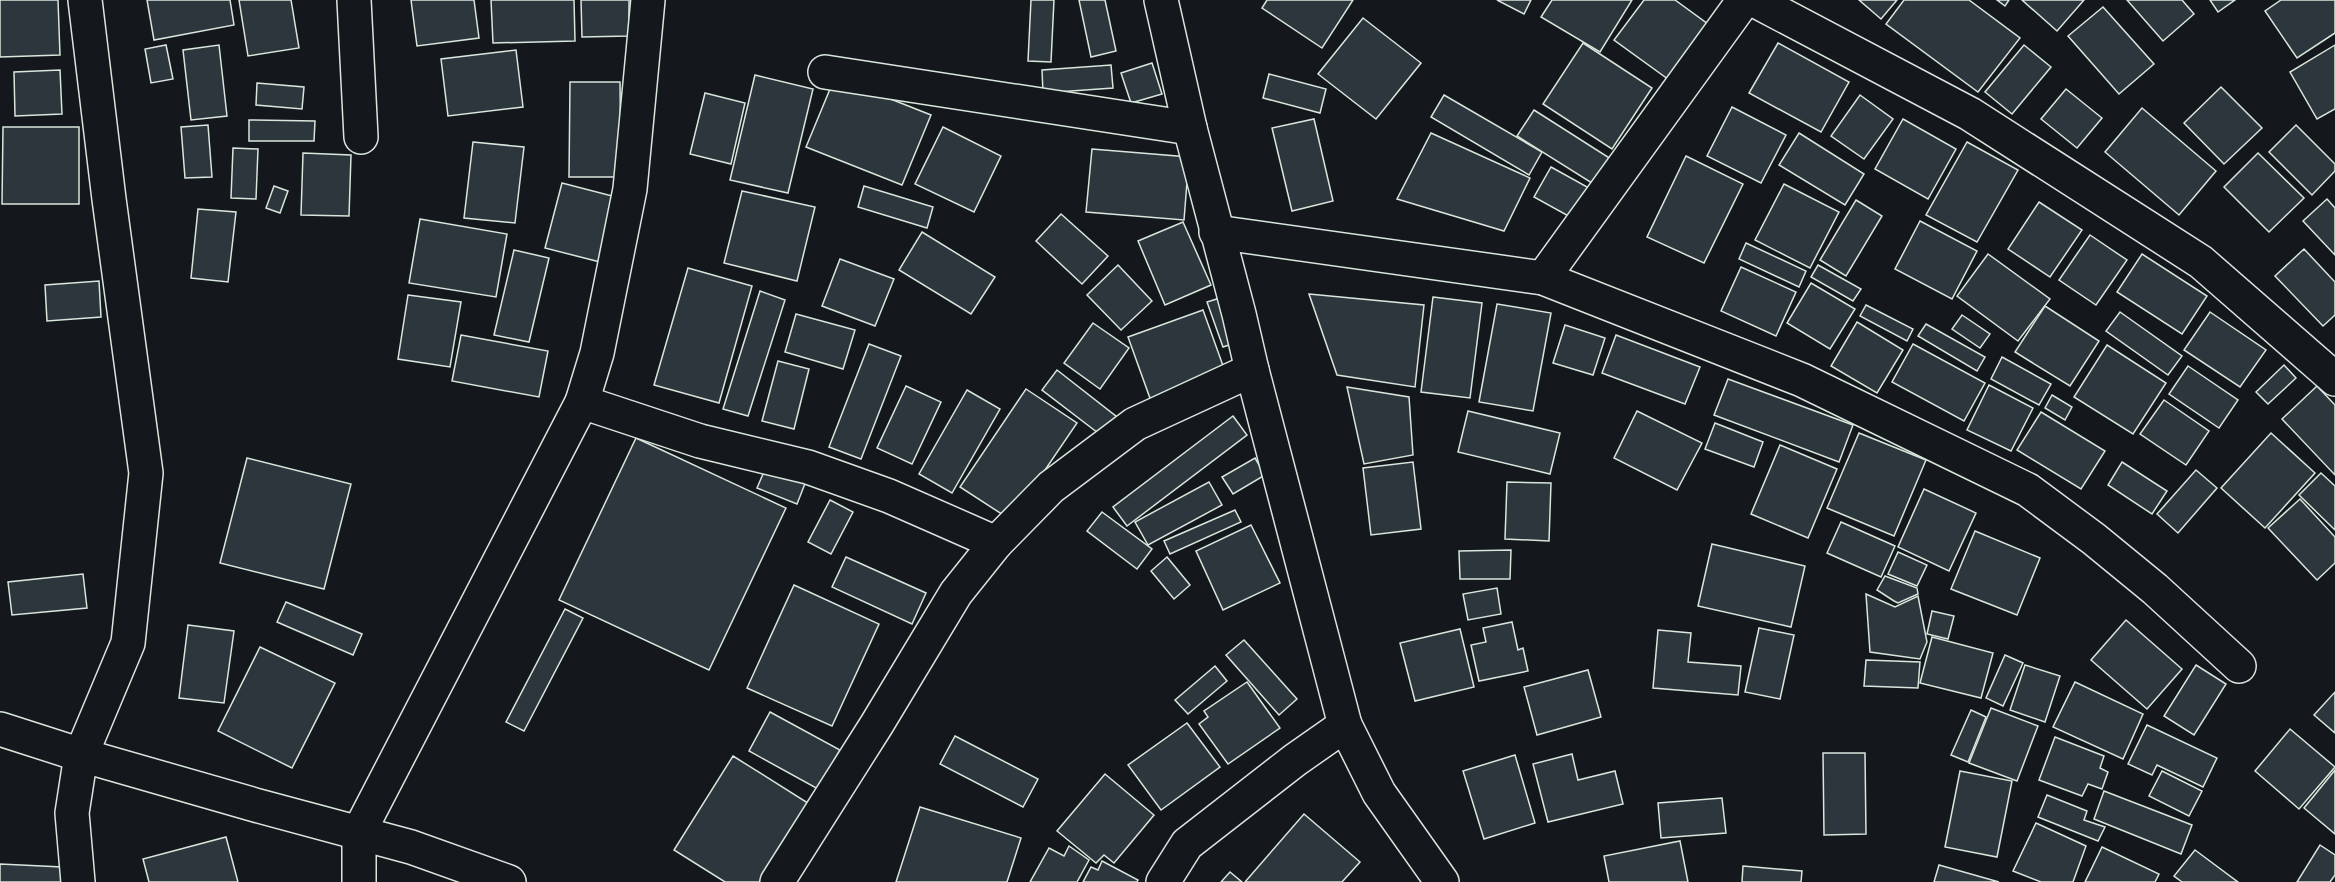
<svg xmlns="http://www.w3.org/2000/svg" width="2335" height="882" font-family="'Public Sans',sans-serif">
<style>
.building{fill:#2c363c;stroke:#d8e6dc;stroke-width:1.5}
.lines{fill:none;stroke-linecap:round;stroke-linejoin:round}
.minor-casing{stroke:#d8e6dc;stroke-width:36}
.minor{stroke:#14181c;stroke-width:33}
</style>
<rect width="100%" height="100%" fill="#14181c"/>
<g class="building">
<path d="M0 0H58L60 55 0 57Z"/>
<path d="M147 0H230L234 25 154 40Z"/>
<path d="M239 0H291L299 48 248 56Z"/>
<path d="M411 0H474L479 38 417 46Z"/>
<path d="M491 0H574L575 41 493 43Z"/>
<path d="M581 0H629V36L582 37Z"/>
<path d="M1031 0H1054L1051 62 1028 61Z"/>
<path d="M1079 0H1105L1116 51 1091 57Z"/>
<path d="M1267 0H1353L1322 48 1262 8Z"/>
<path d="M1497 0H1531L1524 14Z"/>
<path d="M1552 0H1632L1600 52 1541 17Z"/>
<path d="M1644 0H1675L1712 27 1672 82 1614 40Z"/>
<path d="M1859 0H1897L1881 19Z"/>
<path d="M1904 0H1969L2020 38 1978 92 1886 24Z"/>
<path d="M1997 0H2009L2005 6Z"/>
<path d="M2022 0H2084L2057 31Z"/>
<path d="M2127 0H2182L2194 14 2163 41Z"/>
<path d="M2210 0H2235L2218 12Z"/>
<path d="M2281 0H2335V33L2297 58 2265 11Z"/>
<path d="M2103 7 2154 64 2119 94 2068 36Z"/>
<path d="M1363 18 1421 63 1376 119 1318 74Z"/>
<path d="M1583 43 1652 88 1612 149 1543 104Z"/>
<path d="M1778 43 1849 82 1821 132 1749 93Z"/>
<path d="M166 45 173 79 151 83 145 49Z"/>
<path d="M219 45 227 116 191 120 183 50Z"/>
<path d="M2024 45 2051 67 2012 114 1985 92Z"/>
<path d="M2335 45V109L2317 119 2290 72Z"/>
<path d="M516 50 523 107 448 116 441 59Z"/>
<path d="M1152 63 1162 94 1131 103 1121 73Z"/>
<path d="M1111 65 1113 88 1043 93 1042 70Z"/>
<path d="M60 70 62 114 15 116 14 72Z"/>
<path d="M1269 74 1326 89 1320 113 1263 98Z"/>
<path d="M755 75 813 89 788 193 730 180Z"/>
<path d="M835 77 931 115 902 185 806 147Z"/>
<path d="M570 82H620L621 177H569Z"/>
<path d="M257 83 304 87 302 109 256 105Z"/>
<path d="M2221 87 2262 128 2224 164 2184 123Z"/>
<path d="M2066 89 2102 118 2077 148 2041 119Z"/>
<path d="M705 93 745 103 731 164 690 154Z"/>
<path d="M1444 95 1542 152 1529 175 1431 117Z"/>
<path d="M1860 95 1893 119 1864 159 1831 136Z"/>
<path d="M1732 107 1786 135 1761 183 1707 156Z"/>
<path d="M2142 108 2216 171 2179 215 2105 152Z"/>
<path d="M1534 110 1611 159 1595 185 1517 136Z"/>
<path d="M1314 119 1333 201 1292 211 1272 128Z"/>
<path d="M1903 119 1956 149 1928 199 1875 169Z"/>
<path d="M249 120 315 121 314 141H249Z"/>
<path d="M208 125 212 177 185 178 181 127Z"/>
<path d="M2296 125 2335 164V171L2312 195 2269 152Z"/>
<path d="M3 127H79V204H2Z"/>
<path d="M943 127 1001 156 974 212 915 184Z"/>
<path d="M1431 133 1530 178 1504 231 1397 199Z"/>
<path d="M1799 133 1864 174 1845 205 1779 165Z"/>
<path d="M473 142 524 147 515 223 464 218Z"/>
<path d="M1967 142 2018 170 1977 242 1926 215Z"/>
<path d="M233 148 258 149 256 199 231 198Z"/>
<path d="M1092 149 1189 157 1184 220 1086 212Z"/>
<path d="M303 153 351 155 349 216 301 215Z"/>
<path d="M2258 153 2304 198 2269 232 2224 187Z"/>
<path d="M1686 156 1743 184 1704 263 1647 237Z"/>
<path d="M1551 167 1589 188 1572 218 1534 197Z"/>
<path d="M562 183 620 198 604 263 545 248Z"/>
<path d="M1784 184 1839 212 1810 268 1755 240Z"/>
<path d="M274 186 288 191 280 213 266 208Z"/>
<path d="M864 186 933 207 927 228 858 207Z"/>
<path d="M742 191 815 207 797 281 724 263Z"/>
<path d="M2327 199 2335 208V255L2303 221Z"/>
<path d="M1856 200 1882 216 1846 276 1820 260Z"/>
<path d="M2039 202 2082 230 2050 277 2008 249Z"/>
<path d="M198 209 236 212 228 282 191 278Z"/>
<path d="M1061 214 1108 256 1082 284 1036 241Z"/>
<path d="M420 219 507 234 496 297 409 283Z"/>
<path d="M1920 221 1977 251 1952 299 1895 269Z"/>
<path d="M1183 222 1211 285 1165 305 1138 241Z"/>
<path d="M922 232 995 277 971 314 899 270Z"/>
<path d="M2090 235 2127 260 2096 305 2059 280Z"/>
<path d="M1746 243 1806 271 1799 287 1739 259Z"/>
<path d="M2304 249 2335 282V315L2323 326 2275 276Z"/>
<path d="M514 250 549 258 529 342 494 335Z"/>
<path d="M1988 254 2050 299 2018 341 1957 296Z"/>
<path d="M2142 254 2207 296 2182 334 2117 292Z"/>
<path d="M840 259 894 279 875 326 822 306Z"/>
<path d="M1118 265 1152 301 1121 330 1087 295Z"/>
<path d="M1818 265 1861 289 1853 301 1811 277Z"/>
<path d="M1741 267 1796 292 1776 336 1721 311Z"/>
<path d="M688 268 752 286 719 403 654 385Z"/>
<path d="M99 281 101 317 47 321 45 285Z"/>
<path d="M1811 283 1855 309 1830 349 1787 323Z"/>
<path d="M760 291 785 300 748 416 723 409Z"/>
<path d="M1309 294 1424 305 1415 387 1337 375Z"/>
<path d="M408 295 461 302 450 367 398 359Z"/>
<path d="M1433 297 1482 303 1470 398 1421 392Z"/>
<path d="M1220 298 1235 343 1223 347 1207 302Z"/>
<path d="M1497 304 1551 313 1533 411 1479 402Z"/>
<path d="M1866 305 1913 329 1907 341 1860 316Z"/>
<path d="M2045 306 2099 341 2070 386 2015 352Z"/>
<path d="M1203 310 1226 374 1151 401 1128 337Z"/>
<path d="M2120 312 2182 356 2168 375 2106 331Z"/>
<path d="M2210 312 2266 350 2240 387 2184 350Z"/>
<path d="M796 314 855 330 843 369 785 352Z"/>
<path d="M1962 315 1990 334 1980 348 1952 329Z"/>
<path d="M1857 322 1903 350 1877 393 1831 366Z"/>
<path d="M1093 323 1129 348 1100 389 1064 363Z"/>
<path d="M1926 324 1985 357 1977 371 1918 336Z"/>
<path d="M1565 325 1605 338 1593 375 1553 363Z"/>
<path d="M461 335 548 351 539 397 452 381Z"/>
<path d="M1616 335 1700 367 1685 404 1602 373Z"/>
<path d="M869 344 901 356 861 459 829 447Z"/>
<path d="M1913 344 1985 383 1964 421 1892 382Z"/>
<path d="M2107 345 2166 383 2133 434 2074 397Z"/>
<path d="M2002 357 2051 384 2039 405 1991 379Z"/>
<path d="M778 361 809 369 794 429 762 421Z"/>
<path d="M2284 365 2296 378 2268 404 2256 392Z"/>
<path d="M2188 366 2238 400 2219 428 2169 394Z"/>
<path d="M1057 370 1117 417 1102 436 1042 390Z"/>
<path d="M1728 379 1853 425 1839 462 1714 415Z"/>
<path d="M1989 385 2033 408 2011 451 1967 430Z"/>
<path d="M906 386 941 402 912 464 877 448Z"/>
<path d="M2317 386 2335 405V475L2282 419Z"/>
<path d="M1347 387 1409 397 1413 455 1364 464Z"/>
<path d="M1026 389 1077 423 1011 520 960 487Z"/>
<path d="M967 390 1000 409 952 493 919 474Z"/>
<path d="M2052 395 2072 407 2065 420 2045 408Z"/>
<path d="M2164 400 2209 431 2186 465 2140 434Z"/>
<path d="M1468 411 1560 433 1550 474 1458 452Z"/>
<path d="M1637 411 1702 443 1677 490 1614 458Z"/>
<path d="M2041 412 2105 451 2081 489 2017 450Z"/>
<path d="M1233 416 1247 435 1127 526 1113 507Z"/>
<path d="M1715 423 1763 442 1754 467 1705 449Z"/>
<path d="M1859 433 1926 460 1894 536 1827 508Z"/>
<path d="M2271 433 2315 473 2265 528 2221 488Z"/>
<path d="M636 438 786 508 709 670 559 600Z"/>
<path d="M1780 445 1837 469 1808 538 1751 514Z"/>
<path d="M247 458 351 484 324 589 220 563Z"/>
<path d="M1255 458 1265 475 1233 494 1222 477Z"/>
<path d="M769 460 808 476 797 504 757 488Z"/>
<path d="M1413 462 1421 529 1371 535 1363 468Z"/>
<path d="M2122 462 2167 491 2152 514 2108 485Z"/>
<path d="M2196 470 2217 488 2178 533 2157 514Z"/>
<path d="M2321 473 2335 486V530L2299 495Z"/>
<path d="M1209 482 1222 505 1148 545 1135 522Z"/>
<path d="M1507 482 1551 483 1549 541 1505 539Z"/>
<path d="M1924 489 1976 513 1949 571 1898 547Z"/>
<path d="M2300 499 2335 537V563L2317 580 2268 528Z"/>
<path d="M830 500 853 512 831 554 808 542Z"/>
<path d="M1235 510 1241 522 1170 554 1164 541Z"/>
<path d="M1102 512 1152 549 1137 569 1087 531Z"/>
<path d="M1841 522 1895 546 1881 577 1827 553Z"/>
<path d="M1251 525 1280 583 1223 610 1196 551Z"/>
<path d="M1975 531 2040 558 2017 615 1951 589Z"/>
<path d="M1712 544 1805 566 1791 627 1698 606Z"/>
<path d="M1511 550 1510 579H1460L1459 551Z"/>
<path d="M1898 552 1927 565 1917 586 1888 574Z"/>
<path d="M846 557 926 593 912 624 832 587Z"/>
<path d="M1167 557 1190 585 1174 599 1151 571Z"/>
<path d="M83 574 87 608 12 615 8 582Z"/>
<path d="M1885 576 1917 588 1918 594 1898 603 1894 601 1877 590Z"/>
<path d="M794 585 879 624 832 726 747 688Z"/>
<path d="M1497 588 1501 614 1468 620 1463 594Z"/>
<path d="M1866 594 1895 607 1918 596 1927 642 1920 659 1870 652Z"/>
<path d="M286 602 362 634 353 655 277 622Z"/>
<path d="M565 609 583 618 524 731 506 722Z"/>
<path d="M1932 611 1954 616 1948 639 1927 634Z"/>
<path d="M2126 620 2182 669 2147 709 2091 660Z"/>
<path d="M1512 622 1518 650 1523 648 1528 671 1479 681 1471 645 1486 642 1483 628Z"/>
<path d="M188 625 234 631 224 703 179 698Z"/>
<path d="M1759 628 1794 635 1780 699 1745 692Z"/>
<path d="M1460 629 1474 687 1415 701 1400 643Z"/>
<path d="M1658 630 1691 633 1688 662 1741 666 1738 695 1653 688Z"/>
<path d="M1932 637 1993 653 1981 698 1920 683Z"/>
<path d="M1244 640 1297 699 1279 715 1226 655Z"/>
<path d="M260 647 335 683 292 768 218 731Z"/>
<path d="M2005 655 2023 663 2003 706 1986 698Z"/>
<path d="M1866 660 1920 662 1918 688 1864 686Z"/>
<path d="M2025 665 2060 676 2045 722 2010 710Z"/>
<path d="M2196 665 2226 684 2194 735 2164 716Z"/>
<path d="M1215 666 1227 681 1188 714 1175 700Z"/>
<path d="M1588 670 1601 717 1537 735 1524 687Z"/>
<path d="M1247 682 1280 728 1228 764 1199 724 1208 717 1204 711Z"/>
<path d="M2075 682 2143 714 2123 759 2053 727Z"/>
<path d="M2335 692V733L2314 715Z"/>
<path d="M1991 708 2038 726 2017 781 1969 763Z"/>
<path d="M1971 710 1986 717 1968 762 1951 755Z"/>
<path d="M770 712 840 750 818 789 749 751Z"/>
<path d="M1187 723 1220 767 1161 810 1128 765Z"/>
<path d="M2147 725 2217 758 2203 787 2157 765 2152 775 2128 764Z"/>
<path d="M2290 729 2335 767 2299 809 2255 771Z"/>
<path d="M955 736 1038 779 1023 807 940 764Z"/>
<path d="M2055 737 2104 756 2100 768 2108 772 2102 789 2088 784 2082 796 2039 780Z"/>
<path d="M1823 753H1865L1866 834 1824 835Z"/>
<path d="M1572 754 1578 780 1615 771 1623 804 1548 822 1533 764Z"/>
<path d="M1515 755 1535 823 1484 839 1463 771Z"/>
<path d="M733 756 811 805 763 882H725L674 850Z"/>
<path d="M2335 770V834L2304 808Z"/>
<path d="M1960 771 2012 781 1997 857 1945 847Z"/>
<path d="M2162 771 2202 791 2189 816 2149 796Z"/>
<path d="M1105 774 1154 815 1114 863 1104 855 1096 863 1057 831Z"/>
<path d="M2104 791 2192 825 2181 854 2094 819Z"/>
<path d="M2047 795 2087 811 2084 820 2105 827 2098 841 2038 817Z"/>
<path d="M1722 798 1726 833 1661 838 1658 803Z"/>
<path d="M920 807 1021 838 1007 882H896Z"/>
<path d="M1304 814 1360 862 1342 882H1245Z"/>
<path d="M2036 823 2086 846 2073 882H2041L2013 871Z"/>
<path d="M226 837 238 882H149L143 859Z"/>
<path d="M1680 841 1688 882H1609L1604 856Z"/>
<path d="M2320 845 2335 855V875L2330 882H2297Z"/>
<path d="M1069 846 1089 860 1077 882H1030L1049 848 1064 856Z"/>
<path d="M2102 847 2159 874 2155 882H2085Z"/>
<path d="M2195 850 2238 882H2182L2174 876Z"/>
<path d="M1102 861 1138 880 1137 882H1083L1091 867 1098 870Z"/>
<path d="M0 864 62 867V882H0Z"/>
<path d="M1939 865 1999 882H1934Z"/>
<path d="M1743 866 1802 871 1801 882H1742Z"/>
<path d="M1230 872 1242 882H1221Z"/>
</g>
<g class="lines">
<g class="minor-casing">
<g id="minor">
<path d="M354 0 361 137"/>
<path d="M1161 0 1190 128 1239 314 1252 370 1345 725 1295 760 1187 844 1163 882"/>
<path d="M1754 0 1970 114 2201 262 2335 379"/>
<path d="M825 72 1190 128"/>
<path d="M1216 232 1543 278 1802 380 2028 490 2094 539 2155 589 2239 666"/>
<path d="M1543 278 1744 0"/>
<path d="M582 402 700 441 808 467 889 496 996 543"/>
<path d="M1345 725 1379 793 1442 882"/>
<path d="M0 729 81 755 255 805 411 847 509 882"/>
<path d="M78 882 72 813 81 755 128 643 146 473 109 199 85 0"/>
<path d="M359 882V832L582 402 597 353 630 189 648 0"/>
<path d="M777 882 877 724 956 593 996 543 1051 487 1135 424 1252 370"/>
</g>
</g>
<use href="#minor" class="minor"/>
</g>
</svg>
